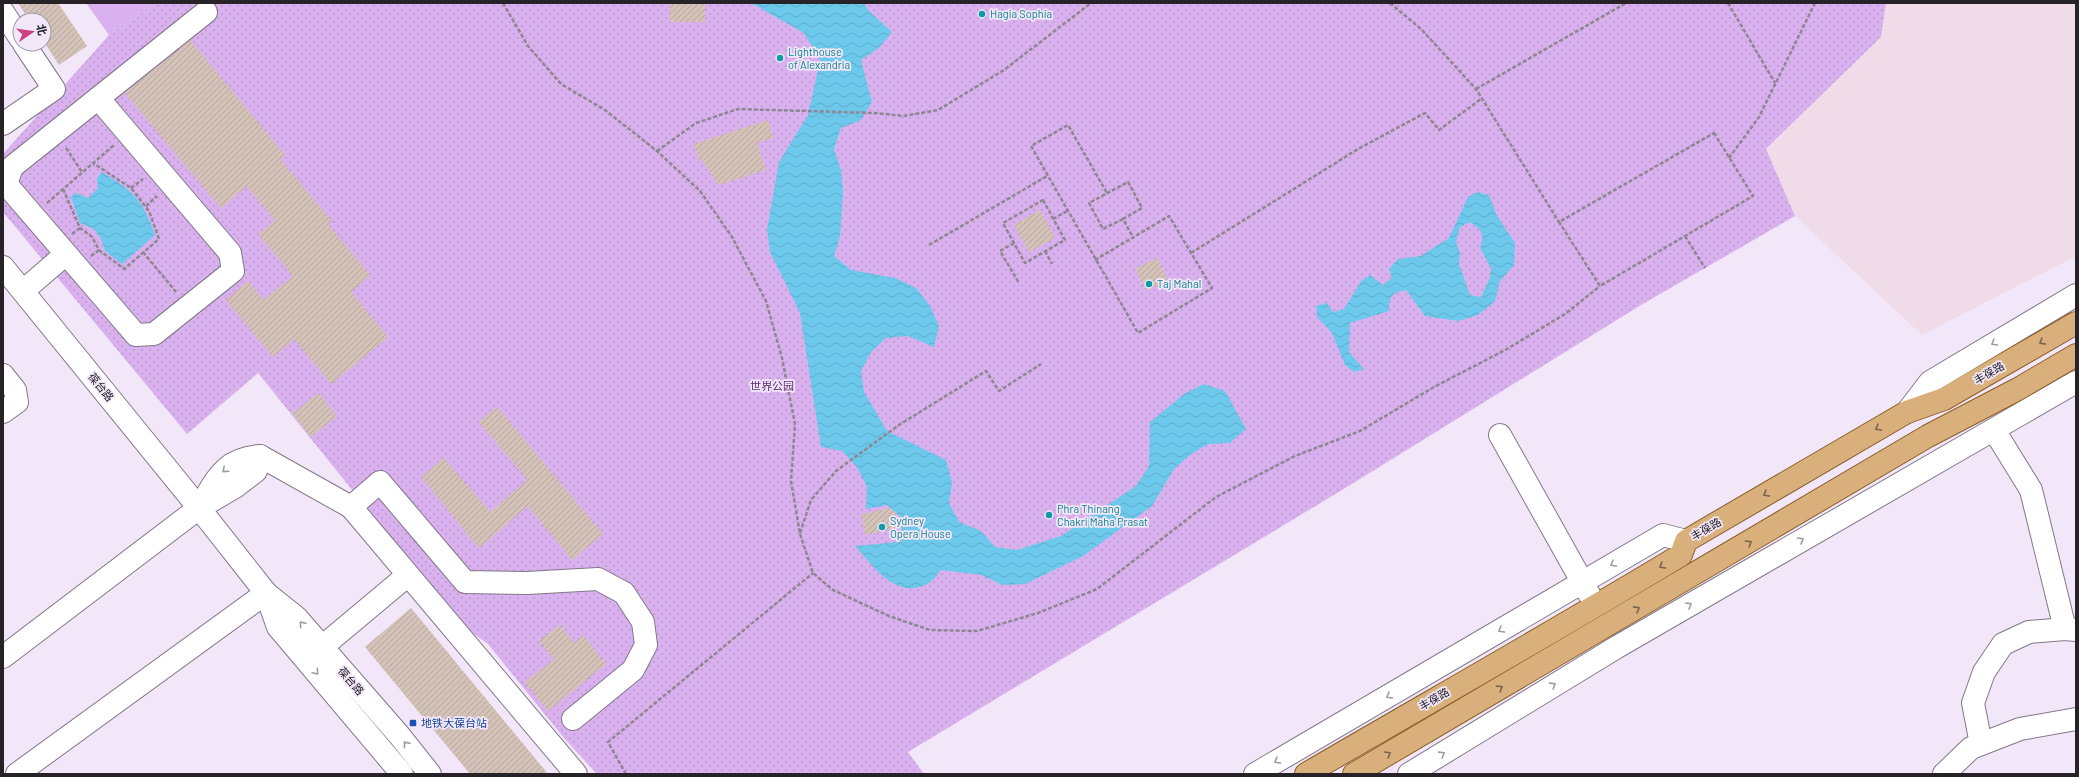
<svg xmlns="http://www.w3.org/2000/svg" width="2079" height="777" font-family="Barlow,'Noto Sans SC',sans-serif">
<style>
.commercial{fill:#f0dbe9}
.green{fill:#d9b1ee}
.park{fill:url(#park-dots)}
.water{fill:url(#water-waves);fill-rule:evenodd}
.building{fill:url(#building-hatch)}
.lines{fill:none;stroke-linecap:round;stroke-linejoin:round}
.minor-casing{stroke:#827888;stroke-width:24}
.major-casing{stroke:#8a5c25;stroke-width:24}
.path{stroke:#8e8692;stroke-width:2.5;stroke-dasharray:4 2;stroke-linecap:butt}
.minor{stroke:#fff;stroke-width:22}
.major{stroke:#d9b07c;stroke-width:22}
.oneway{stroke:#77624e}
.oneway2{stroke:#9d9c9e}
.culture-dot{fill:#0f9aa8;stroke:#f2e7f8;stroke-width:1.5}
.transit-dot{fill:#1a4fb4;stroke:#f2e7f8;stroke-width:1.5}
.labels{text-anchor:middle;stroke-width:3.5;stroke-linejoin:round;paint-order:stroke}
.culture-label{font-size:11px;fill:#0d838f;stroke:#f2e7f8;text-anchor:start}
.street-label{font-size:11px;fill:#262228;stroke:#f2e7f8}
.park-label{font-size:11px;fill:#5e2a76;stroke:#f2e7f8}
.transit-label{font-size:11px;fill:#164399;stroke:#f2e7f8;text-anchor:start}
</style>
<defs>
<pattern id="park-dots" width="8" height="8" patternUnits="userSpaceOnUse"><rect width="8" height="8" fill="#d9b1ee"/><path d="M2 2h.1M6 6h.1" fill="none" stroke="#ba98cc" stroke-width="1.8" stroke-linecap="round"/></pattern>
<pattern id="water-waves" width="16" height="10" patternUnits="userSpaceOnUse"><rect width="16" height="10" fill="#6dc9ec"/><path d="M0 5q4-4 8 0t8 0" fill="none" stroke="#5eacca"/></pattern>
<pattern id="building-hatch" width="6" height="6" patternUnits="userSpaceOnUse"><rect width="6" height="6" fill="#d4c1b7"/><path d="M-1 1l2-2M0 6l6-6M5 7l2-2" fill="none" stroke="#b6a69d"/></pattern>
</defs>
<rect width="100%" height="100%" fill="#f2e7f8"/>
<path class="commercial" d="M1886 3H2076V256L1922 335 1795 216 1766 150 1881 37Z"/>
<path class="green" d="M86 3H157L109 35Z"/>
<path class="park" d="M157 3H1886L1881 37 1766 149 1795 216 1641 305 1342 490 908 752 924 774H597L564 738 488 644 460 624 258 373 187 434 3 212V154L109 35Z"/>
<g class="water">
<path d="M751 3H864L870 12 892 32 879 48 861 60 872 102 861 120 841 128 834 149 841 170 843 192 840 236 834 256 851 270 895 278 916 288 930 306 939 326 934 347 908 336 886 338 871 352 861 371 864 392 887 431 946 460 952 482 949 503 959 522 981 531 995 547 1017 550 1061 536 1136 486 1149 466 1150 422 1184 394 1204 384 1225 391 1246 429 1230 443 1208 444 1190 455 1174 469 1152 506 1083 556 1025 584 1002 585 982 575 941 570C937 575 931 583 925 585 895 599 872 565 855 546L899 542 903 519 887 505 866 509 867 487 857 467 842 451 821 447 800 313 770 252 767 230 779 162 808 115 820 60 804 33Z"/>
<path d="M102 172C134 192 142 198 155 235L122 264 105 251 101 239 94 229 80 223 71 197 76 193 88 198 98 188 97 178Z"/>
<path d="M1478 192 1489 195 1497 216 1515 243 1514 265 1500 281 1495 301 1478 315 1458 321 1425 316 1406 290C1392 292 1389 297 1389 311L1350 323 1349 352 1364 369 1354 372 1345 365 1332 333 1317 317 1316 306 1327 303 1333 312 1344 309 1362 280 1370 275 1383 285 1392 278 1389 269 1398 259 1421 256 1449 238 1468 197ZM1470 222C1482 230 1485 234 1480 248L1491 268 1490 278 1481 297 1470 295 1459 264 1460 253 1456 242 1460 227Z"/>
</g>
<g class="building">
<path d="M18 3H58L87 46 59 65 44 42V20H29Z"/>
<rect x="670" y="3" width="35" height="19"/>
<path d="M190 40 285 155 280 159 332 221 328 224 370 275 351 292 388 337 331 384 294 339 273 357 226 300 248 281 264 300 293 276 258 234 275 221 247 186 221 208 125 93Z"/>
<path d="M768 120 773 138 757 143 766 170 718 185 702 160H699L694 144Z"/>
<path d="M1040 210 1055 238 1029 252 1014 225Z"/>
<path d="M1157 258 1168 280 1146 291 1135 269Z"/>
<path d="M319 393 337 417 310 437 292 413Z"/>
<path d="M497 407 603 534 572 560 528 506 479 548 421 477 444 458 490 512 528 480 479 422Z"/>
<path d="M890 508 895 512 898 520 897 528 865 535 861 514Z"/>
<path d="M411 608 548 774H470L365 647Z"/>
<path d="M560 625 574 643 583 635 606 664 548 711 525 682 554 659 539 641Z"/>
</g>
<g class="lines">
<g class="minor-casing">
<g id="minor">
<path d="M3 12 20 38"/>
<path d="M98 98 230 253 233 271 154 334 136 335 6 184 12 167 206 12"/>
<path d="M3 124 54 89 24 44"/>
<path d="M3 267 199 508 266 593 296 617 399 735 430 774"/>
<path d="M23 291 66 254"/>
<path d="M3 375 15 390 17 402 3 412"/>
<path d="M1907 412 1930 382 2076 295"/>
<path d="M1994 430 2031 490 2065 629"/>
<path d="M1500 435 1589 594"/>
<path d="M351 507 576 774"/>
<path d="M199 508C217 479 223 459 260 456L351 507 380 482 465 582 527 583 598 579 624 593 643 622 646 645 633 670 573 719"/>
<path d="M266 593 278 627 402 774"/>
<path d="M322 647 408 575"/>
<path d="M3 657 199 508 235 487 256 471 260 456"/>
<path d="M1981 744 1973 703 1984 672 2003 644 2029 632 2065 629 2076 630"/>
<path d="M17 774 266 593"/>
<path d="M1255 774 1663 535 1686 541"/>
<path d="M1409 774 1617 647 2076 382"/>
<path d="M1944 774 1971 748 2020 729 2076 719"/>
</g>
</g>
<g class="major-casing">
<g id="major">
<path d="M1306 774C1431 701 1557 630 1681 555L1686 541 1907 412 1944 399 2076 323"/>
<path d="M1354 774 1928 436 2018 389 2076 355"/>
</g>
</g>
<g class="path">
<path d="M503 3 528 46 561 84 605 110 657 151 700 191 732 237 766 301 782 358 795 424 791 481 800 534 813 573 833 590 889 616 930 630 977 631 1038 613 1097 589 1216 497 1295 456 1360 431 1434 387 1507 349 1565 314 1600 286"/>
<path d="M1390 3 1421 29 1476 89 1559 222"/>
<path d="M1728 3 1775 83"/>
<path d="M1476 89 1626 3"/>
<path d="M1714 133 1753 196 1600 286 1559 222Z"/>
<path d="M66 148 82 172"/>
<path d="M657 151 696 123 738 109 875 113 904 116 938 110 1004 70 1091 3"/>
<path d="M1729 158 1759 117 1815 3"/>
<path d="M131 188 143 179"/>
<path d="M63 189 80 228 92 237 99 250 124 269 159 239 149 211 131 188 93 163"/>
<path d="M1043 200 1065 240 1025 263 1003 223Z"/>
<path d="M47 203 114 145"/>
<path d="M146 206 157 196"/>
<path d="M1053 219 1067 211"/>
<path d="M1123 219 1103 229 1089 203 1128 182 1142 208 1123 219 1133 237"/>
<path d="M72 234 80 228"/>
<path d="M1685 236 1705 268"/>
<path d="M1014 243 1000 251 1019 283"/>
<path d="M929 245 1047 176"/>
<path d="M1045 251 1052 264"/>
<path d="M143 252 176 292"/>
<path d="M1191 253 1358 149 1425 113 1439 130 1481 99"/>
<path d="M91 256 99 250"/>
<path d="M1095 260 1169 216 1212 288 1138 333 1031 146 1068 125 1107 193"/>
<path d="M800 533 811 500 836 471 899 425 986 371 999 391 1041 364"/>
<path d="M626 774 608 742 813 573"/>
</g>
<use href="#minor" class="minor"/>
<use href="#major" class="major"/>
</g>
<defs><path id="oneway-chevron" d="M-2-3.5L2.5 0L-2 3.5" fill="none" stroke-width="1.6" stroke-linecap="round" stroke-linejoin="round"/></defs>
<g class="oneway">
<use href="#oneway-chevron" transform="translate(2042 342) rotate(150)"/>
<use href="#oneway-chevron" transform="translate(1878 428) rotate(150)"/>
<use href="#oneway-chevron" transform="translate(1766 494) rotate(150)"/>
<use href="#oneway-chevron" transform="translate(1749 543) rotate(-31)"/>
<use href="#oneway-chevron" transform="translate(1662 566) rotate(149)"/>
<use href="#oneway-chevron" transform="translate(1637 609) rotate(-29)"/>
<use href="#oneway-chevron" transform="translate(1500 688) rotate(-31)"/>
<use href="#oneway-chevron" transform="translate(1388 754) rotate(-31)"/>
</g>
<g class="oneway2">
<use href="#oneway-chevron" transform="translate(1994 343) rotate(149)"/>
<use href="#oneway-chevron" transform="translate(225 470) rotate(138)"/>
<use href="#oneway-chevron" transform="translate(1801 540) rotate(-30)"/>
<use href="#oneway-chevron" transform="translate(1613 564) rotate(150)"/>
<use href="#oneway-chevron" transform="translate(1689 605) rotate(-30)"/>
<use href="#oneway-chevron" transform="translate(302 624) rotate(-131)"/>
<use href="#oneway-chevron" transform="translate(1501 630) rotate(150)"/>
<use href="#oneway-chevron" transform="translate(316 672) rotate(50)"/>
<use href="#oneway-chevron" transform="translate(1553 685) rotate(-32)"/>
<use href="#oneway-chevron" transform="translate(1389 696) rotate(150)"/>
<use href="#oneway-chevron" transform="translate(406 744) rotate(-129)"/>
<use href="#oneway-chevron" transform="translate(1442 754) rotate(-32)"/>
<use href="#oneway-chevron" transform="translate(1277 761) rotate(150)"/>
</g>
<g class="culture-dot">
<circle cx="982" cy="14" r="4"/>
<circle cx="780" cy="58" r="4"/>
<circle cx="1149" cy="284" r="4"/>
<circle cx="1049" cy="515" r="4"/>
<circle cx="882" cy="527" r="4"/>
</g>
<rect class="transit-dot" x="409" y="719" width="8" height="8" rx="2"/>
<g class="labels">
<g class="culture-label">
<text x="990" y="18">Hagia Sophia</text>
<text x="788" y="56">Lighthouse<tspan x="788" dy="13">of Alexandria</tspan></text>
<text x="1157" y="288">Taj Mahal</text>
<text x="1057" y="513">Phra Thinang<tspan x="1057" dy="13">Chakri Maha Prasat</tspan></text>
<text x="890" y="525">Sydney<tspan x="890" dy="13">Opera House</tspan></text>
</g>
<g class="street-label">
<text transform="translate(1989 373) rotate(-30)" y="4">丰葆路</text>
<text transform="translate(101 387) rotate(51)" y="4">葆台路</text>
<text transform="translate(1706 529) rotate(-30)" y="4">丰葆路</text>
<text transform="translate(351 681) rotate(49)" y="4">葆台路</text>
<text transform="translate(1434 699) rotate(-30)" y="4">丰葆路</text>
</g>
<g class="park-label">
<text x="772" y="390">世界公园</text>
</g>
<g class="transit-label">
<text x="421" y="727">地铁大葆台站</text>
</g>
</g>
<rect width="2079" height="777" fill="none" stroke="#262228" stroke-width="8"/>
<g transform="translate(32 32) rotate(77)"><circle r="19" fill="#f2e7f8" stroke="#a098a5"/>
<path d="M0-3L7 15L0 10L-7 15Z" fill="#cb427d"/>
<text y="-6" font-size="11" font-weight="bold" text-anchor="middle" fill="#262228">北</text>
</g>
</svg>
